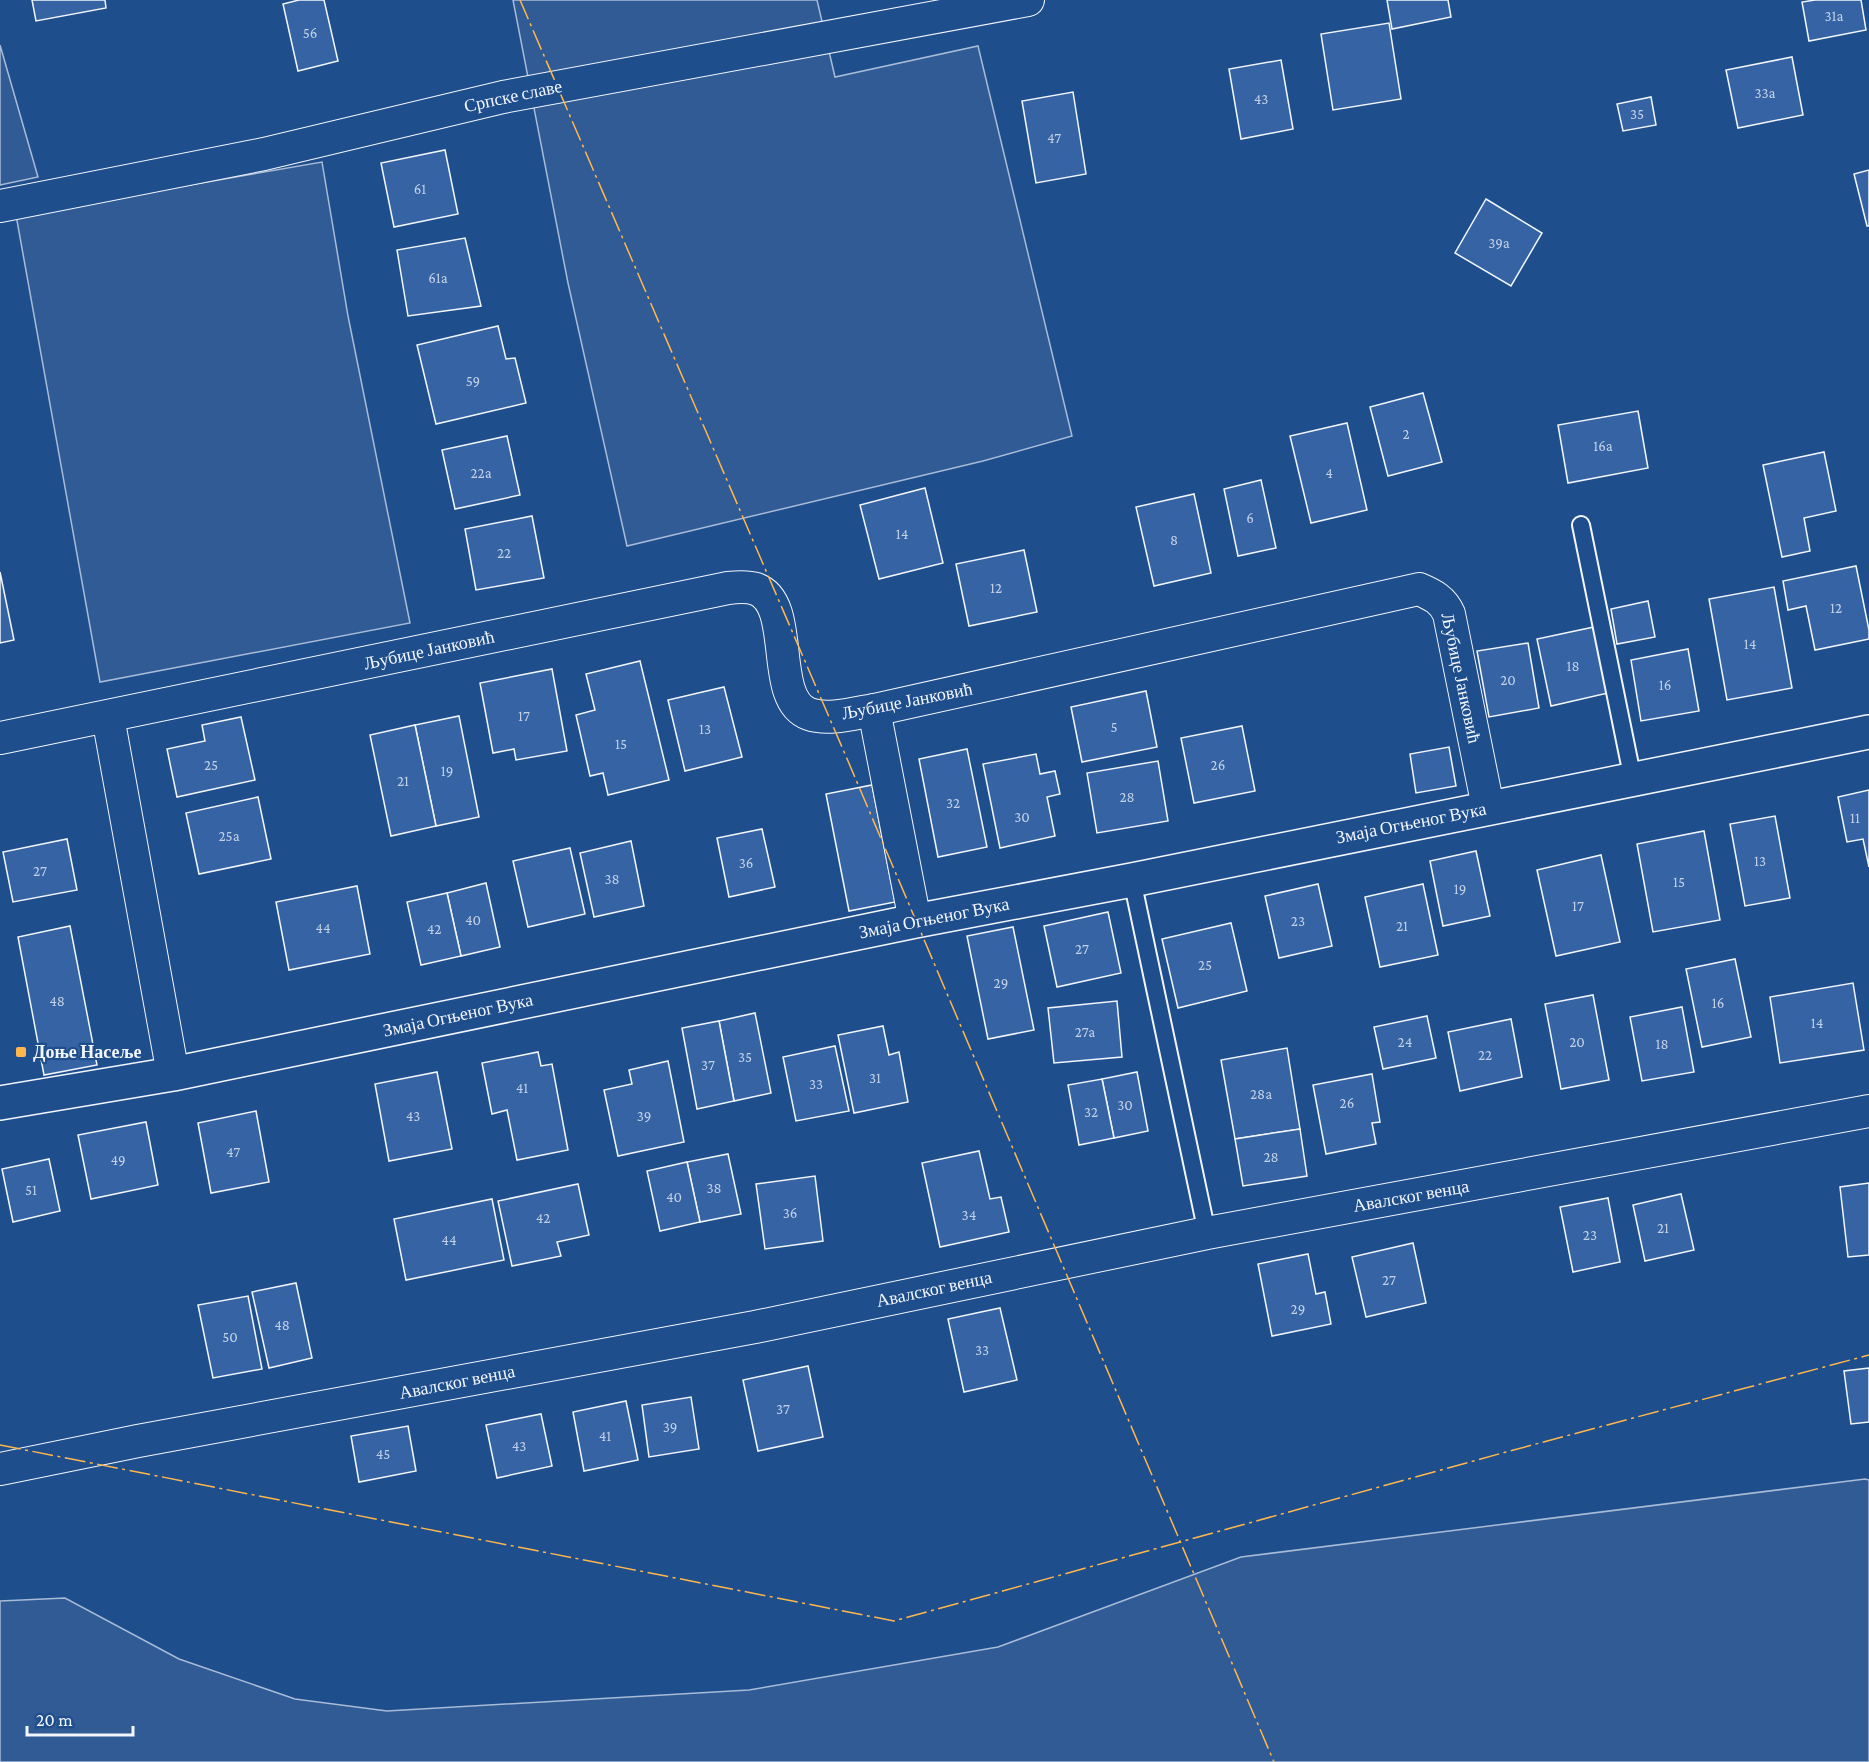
<svg xmlns="http://www.w3.org/2000/svg" width="1869" height="1762" font-family="'Crimson Pro',serif">
<style>
.green{fill:#305b95;stroke:#a8bbd7;stroke-width:1.5}
.building{fill:#3563a3;stroke:#f2f6ff;stroke-width:1.5}
.lines{fill:none;stroke-linecap:round;stroke-linejoin:round}
.lane-casing{stroke:#f2f6ff;stroke-width:20}
.street-casing{stroke:#f2f6ff;stroke-width:34}
.secondary-casing{stroke:#f2f6ff;stroke-width:36}
.lane{stroke:#1f4e8c;stroke-width:16}
.street{stroke:#1f4e8c;stroke-width:32}
.secondary{stroke:#1f4e8c;stroke-width:33}
.power{stroke:#ffb74d;stroke-width:1.5;stroke-dasharray:21 4.5 3 4.5;stroke-linecap:butt}
.poi-dot{fill:#ffb74d;stroke:#1f4e8c;stroke-width:2}
.labels{text-anchor:middle;stroke-width:4.5;stroke-linejoin:round;paint-order:stroke}
.number-label{font-size:15px;fill:#c3d1e8}
.street-label{font-size:18px;fill:#f2f6ff;stroke:#1f4e8c}
.poi-label{font-size:18px;font-weight:bold;fill:#f2f6ff;stroke:#1f4e8c;text-anchor:start}
</style>
<rect width="100%" height="100%" fill="#1f4e8c"/>
<g class="green">
<path d="M513 0H817L835 77 978 46 1072 436 983 461 627 546 568 283Z"/>
<path d="M0 45 38 177 0 185Z"/>
<path d="M322 162 348 316 410 623 100 682 16 215Z"/>
<path d="M1865 1479 1869 1480V1762H0V1601L65 1598 179 1659 295 1699 387 1711 749 1690 998 1647 1241 1557Z"/>
</g>
<g class="building">
<path d="M32 0H105L106 8 36 21Z"/>
<path d="M299 0H324L338 61 298 71 283 4Z"/>
<path d="M1387 0H1448L1451 17 1392 29Z"/>
<path d="M1815 0H1861L1866 30 1809 41 1802 2Z"/>
<path d="M1389 23 1401 99 1333 110 1321 34Z"/>
<path d="M1792 57 1803 115 1738 128 1726 70Z"/>
<path d="M1281 60 1293 129 1241 139 1229 69Z"/>
<path d="M1073 92 1086 174 1036 183 1022 101Z"/>
<path d="M1651 97 1656 125 1623 131 1617 104Z"/>
<path d="M445 150 458 214 394 227 381 163Z"/>
<path d="M1869 170V226H1867L1854 174Z"/>
<path d="M1486 199 1542 233 1511 286 1455 253Z"/>
<path d="M465 238 481 306 408 316 397 250Z"/>
<path d="M498 326 506 359 515 358 526 403 436 424 417 345Z"/>
<path d="M1423 393 1442 462 1388 476 1370 407Z"/>
<path d="M1638 411 1648 468 1568 483 1558 425Z"/>
<path d="M1347 423 1367 510 1311 523 1290 436Z"/>
<path d="M507 436 520 495 455 509 442 450Z"/>
<path d="M1824 452 1836 511 1804 518 1810 551 1782 557 1763 465Z"/>
<path d="M1261 480 1276 548 1238 556 1224 489Z"/>
<path d="M925 488 943 563 879 579 860 505Z"/>
<path d="M1194 494 1211 573 1154 586 1136 507Z"/>
<path d="M532 516 544 578 476 590 465 529Z"/>
<path d="M1024 550 1037 612 969 626 956 564Z"/>
<path d="M1856 566 1869 630V639L1815 650 1806 606 1788 610 1783 581Z"/>
<path d="M0 572 14 640 0 643Z"/>
<path d="M1774 587 1792 688 1727 700 1709 599Z"/>
<path d="M1648 601 1655 637 1617 644 1611 609Z"/>
<path d="M1594 627 1608 693 1551 706 1537 639Z"/>
<path d="M1528 643 1539 708 1489 717 1477 651Z"/>
<path d="M1688 649 1699 711 1641 721 1631 660Z"/>
<path d="M640 661 669 780 608 795 603 773 590 776 576 715 595 710 586 674Z"/>
<path d="M552 669 567 751 516 760 514 749 493 753 480 683Z"/>
<path d="M724 687 742 757 685 771 668 700Z"/>
<path d="M1146 691 1157 747 1082 762 1071 707Z"/>
<path d="M459 716 479 817 436 826 415 725Z"/>
<path d="M241 717 255 780 177 797 167 749 205 741 202 725Z"/>
<path d="M415 725 436 826 391 836 370 735Z"/>
<path d="M1242 726 1255 791 1194 803 1181 738Z"/>
<path d="M1449 747 1456 786 1416 793 1410 754Z"/>
<path d="M967 749 987 847 938 857 919 759Z"/>
<path d="M1036 754 1040 774 1055 771 1060 794 1047 797 1055 836 1000 848 983 764Z"/>
<path d="M1158 761 1168 821 1097 833 1087 773Z"/>
<path d="M872 785 895 902 849 911 826 794Z"/>
<path d="M1869 790V867L1863 839 1847 842 1838 797Z"/>
<path d="M258 797 271 859 199 874 186 813Z"/>
<path d="M1775 816 1790 898 1745 906 1730 824Z"/>
<path d="M762 829 775 887 729 897 717 838Z"/>
<path d="M1704 831 1720 920 1653 932 1637 844Z"/>
<path d="M67 839 77 890 13 902 3 852Z"/>
<path d="M631 841 644 906 594 917 580 853Z"/>
<path d="M570 848 585 914 528 927 513 861Z"/>
<path d="M1476 851 1490 916 1443 926 1430 861Z"/>
<path d="M1601 855 1620 942 1556 956 1537 870Z"/>
<path d="M486 883 500 947 461 956 447 893Z"/>
<path d="M1318 884 1332 946 1279 958 1265 896Z"/>
<path d="M1423 884 1438 955 1380 967 1365 897Z"/>
<path d="M357 886 370 954 289 970 276 902Z"/>
<path d="M447 893 461 956 421 965 407 902Z"/>
<path d="M1108 912 1121 973 1057 987 1044 926Z"/>
<path d="M1231 923 1247 991 1178 1008 1162 939Z"/>
<path d="M70 926 97 1065 44 1075 18 937Z"/>
<path d="M1013 927 1034 1030 988 1039 967 936Z"/>
<path d="M1735 959 1751 1037 1702 1047 1686 969Z"/>
<path d="M1853 983 1864 1050 1780 1063 1770 997Z"/>
<path d="M1593 995 1609 1080 1561 1089 1545 1004Z"/>
<path d="M1117 1001 1122 1057 1054 1063 1048 1008Z"/>
<path d="M1682 1007 1694 1072 1642 1081 1630 1017Z"/>
<path d="M755 1013 771 1093 734 1101 719 1021Z"/>
<path d="M1427 1016 1436 1058 1383 1069 1374 1027Z"/>
<path d="M1511 1019 1522 1077 1460 1091 1448 1032Z"/>
<path d="M719 1021 734 1101 697 1109 682 1028Z"/>
<path d="M883 1026 889 1055 899 1052 908 1102 854 1113 838 1035Z"/>
<path d="M835 1046 849 1111 796 1121 783 1057Z"/>
<path d="M1287 1048 1300 1129 1235 1139 1221 1060Z"/>
<path d="M538 1052 541 1066 552 1064 568 1150 517 1160 507 1110 492 1114 482 1063Z"/>
<path d="M668 1061 684 1142 618 1156 604 1090 632 1084 629 1070Z"/>
<path d="M437 1072 452 1149 389 1161 375 1084Z"/>
<path d="M1137 1072 1148 1131 1114 1138 1102 1079Z"/>
<path d="M1372 1074 1380 1122 1372 1123 1376 1144 1326 1154 1313 1085Z"/>
<path d="M1102 1079 1114 1138 1079 1145 1068 1085Z"/>
<path d="M256 1111 269 1182 211 1193 198 1123Z"/>
<path d="M146 1122 158 1185 91 1199 78 1135Z"/>
<path d="M1300 1129 1307 1176 1243 1186 1235 1139Z"/>
<path d="M979 1151 990 1199 1001 1197 1009 1232 940 1247 922 1163Z"/>
<path d="M728 1154 741 1214 700 1222 687 1162Z"/>
<path d="M49 1159 60 1211 13 1222 2 1169Z"/>
<path d="M687 1162 700 1222 660 1231 647 1171Z"/>
<path d="M815 1176 823 1241 765 1249 756 1184Z"/>
<path d="M1869 1183V1255L1848 1257 1840 1187Z"/>
<path d="M578 1184 589 1235 557 1242 561 1256 512 1266 498 1201Z"/>
<path d="M1681 1194 1694 1250 1645 1261 1633 1205Z"/>
<path d="M1608 1198 1620 1262 1573 1272 1560 1207Z"/>
<path d="M492 1199 504 1260 406 1280 394 1219Z"/>
<path d="M1413 1243 1426 1303 1366 1317 1352 1257Z"/>
<path d="M1308 1254 1316 1294 1325 1292 1331 1324 1272 1336 1258 1264Z"/>
<path d="M296 1283 312 1358 269 1368 252 1292Z"/>
<path d="M248 1296 262 1369 213 1378 198 1305Z"/>
<path d="M1000 1308 1017 1380 964 1392 948 1319Z"/>
<path d="M808 1366 823 1437 758 1451 743 1380Z"/>
<path d="M1869 1368V1422L1851 1424 1844 1371Z"/>
<path d="M691 1397 699 1449 649 1457 642 1405Z"/>
<path d="M626 1401 638 1460 584 1471 573 1412Z"/>
<path d="M541 1414 552 1466 497 1478 486 1425Z"/>
<path d="M408 1426 416 1471 359 1482 351 1436Z"/>
</g>
<g class="lines">
<g class="lane-casing">
<g id="lane">
<path d="M1581 525 1633 780"/>
<path d="M1132 880 1207 1233"/>
</g>
</g>
<g class="street-casing">
<g id="street">
<path d="M0 206 264 154 503 97 1028 0"/>
<path d="M874 710 915 921"/>
<path d="M108 717 173 1074"/>
<path d="M0 738 728 588C737 587 747 586 756 589 797 604 768 699 809 714 828 721 855 713 874 710L1419 589C1433 595 1443 600 1449 614L1488 807"/>
<path d="M0 1469 138 1441 755 1327 1207 1233 1869 1111"/>
</g>
</g>
<g class="secondary-casing">
<path id="secondary" d="M0 1103 173 1074 915 921 1132 880 1869 732"/>
</g>
<use href="#lane" class="lane"/>
<use href="#street" class="street"/>
<use href="#secondary" class="secondary"/>
<g class="power">
<path d="M520 0 848 761 1274 1762"/>
<path d="M0 1445 894 1621 1506 1452 1869 1355"/>
</g>
</g>
<rect class="poi-dot" x="15" y="1046" width="12" height="12" rx="3"/>
<g class="labels">
<g class="number-label">
<text x="1834" y="21">31a</text>
<text x="310" y="38">56</text>
<text x="1765" y="98">33a</text>
<text x="1261" y="104">43</text>
<text x="1637" y="119">35</text>
<text x="1054" y="143">47</text>
<text x="420" y="194">61</text>
<text x="1499" y="248">39a</text>
<text x="438" y="283">61a</text>
<text x="473" y="386">59</text>
<text x="1406" y="439">2</text>
<text x="1603" y="451">16a</text>
<text x="481" y="478">22a</text>
<text x="1329" y="478">4</text>
<text x="1250" y="523">6</text>
<text x="902" y="539">14</text>
<text x="1174" y="545">8</text>
<text x="504" y="558">22</text>
<text x="996" y="593">12</text>
<text x="1836" y="613">12</text>
<text x="1750" y="649">14</text>
<text x="1573" y="671">18</text>
<text x="1508" y="685">20</text>
<text x="1665" y="690">16</text>
<text x="524" y="721">17</text>
<text x="1114" y="732">5</text>
<text x="705" y="734">13</text>
<text x="621" y="749">15</text>
<text x="211" y="770">25</text>
<text x="1218" y="770">26</text>
<text x="447" y="776">19</text>
<text x="403" y="786">21</text>
<text x="1127" y="802">28</text>
<text x="953" y="808">32</text>
<text x="1022" y="822">30</text>
<text x="1855" y="823">11</text>
<text x="229" y="841">25a</text>
<text x="1760" y="866">13</text>
<text x="746" y="868">36</text>
<text x="40" y="876">27</text>
<text x="612" y="884">38</text>
<text x="1679" y="887">15</text>
<text x="1460" y="894">19</text>
<text x="1578" y="911">17</text>
<text x="473" y="925">40</text>
<text x="1298" y="926">23</text>
<text x="1402" y="931">21</text>
<text x="323" y="933">44</text>
<text x="434" y="934">42</text>
<text x="1082" y="954">27</text>
<text x="1205" y="970">25</text>
<text x="1001" y="988">29</text>
<text x="57" y="1006">48</text>
<text x="1718" y="1008">16</text>
<text x="1817" y="1028">14</text>
<text x="1085" y="1037">27a</text>
<text x="1405" y="1047">24</text>
<text x="1577" y="1047">20</text>
<text x="1662" y="1049">18</text>
<text x="1485" y="1060">22</text>
<text x="745" y="1062">35</text>
<text x="708" y="1070">37</text>
<text x="875" y="1083">31</text>
<text x="816" y="1089">33</text>
<text x="522" y="1093">41</text>
<text x="1261" y="1099">28a</text>
<text x="1347" y="1108">26</text>
<text x="1125" y="1110">30</text>
<text x="1091" y="1117">32</text>
<text x="413" y="1121">43</text>
<text x="644" y="1121">39</text>
<text x="233" y="1157">47</text>
<text x="1271" y="1162">28</text>
<text x="118" y="1165">49</text>
<text x="714" y="1193">38</text>
<text x="31" y="1195">51</text>
<text x="674" y="1202">40</text>
<text x="790" y="1218">36</text>
<text x="969" y="1220">34</text>
<text x="543" y="1223">42</text>
<text x="1663" y="1233">21</text>
<text x="1590" y="1240">23</text>
<text x="449" y="1245">44</text>
<text x="1389" y="1285">27</text>
<text x="1298" y="1314">29</text>
<text x="282" y="1330">48</text>
<text x="230" y="1342">50</text>
<text x="982" y="1355">33</text>
<text x="783" y="1414">37</text>
<text x="670" y="1432">39</text>
<text x="605" y="1441">41</text>
<text x="519" y="1451">43</text>
<text x="383" y="1459">45</text>
</g>
<g class="street-label">
<text transform="translate(513 96) rotate(-12)" y="6">Српске славе</text>
<text transform="translate(429 650) rotate(-12)" y="6">Љубице Јанковић</text>
<text transform="translate(1461 678) rotate(78)" y="6">Љубице Јанковић</text>
<text transform="translate(907 701) rotate(-11)" y="6">Љубице Јанковић</text>
<text transform="translate(1411 823) rotate(-11)" y="6">Змаја Огњеног Вука</text>
<text transform="translate(934 918) rotate(-11)" y="6">Змаја Огњеног Вука</text>
<text transform="translate(458 1015) rotate(-12)" y="6">Змаја Огњеног Вука</text>
<text transform="translate(1411 1196) rotate(-10)" y="6">Авалског венца</text>
<text transform="translate(934 1289) rotate(-12)" y="6">Авалског венца</text>
<text transform="translate(457 1382) rotate(-11)" y="6">Авалског венца</text>
</g>
<g class="poi-label">
<text x="33" y="1058">Доње Насеље</text>
</g>
</g>
<path d="M27 1726v9h106v-9" fill="none" stroke="#f2f6ff" stroke-width="3"/>
<text x="36" y="1726" font-size="18" fill="#f2f6ff" stroke="#1f4e8c" stroke-width="4.5" paint-order="stroke">20 m</text>
</svg>
